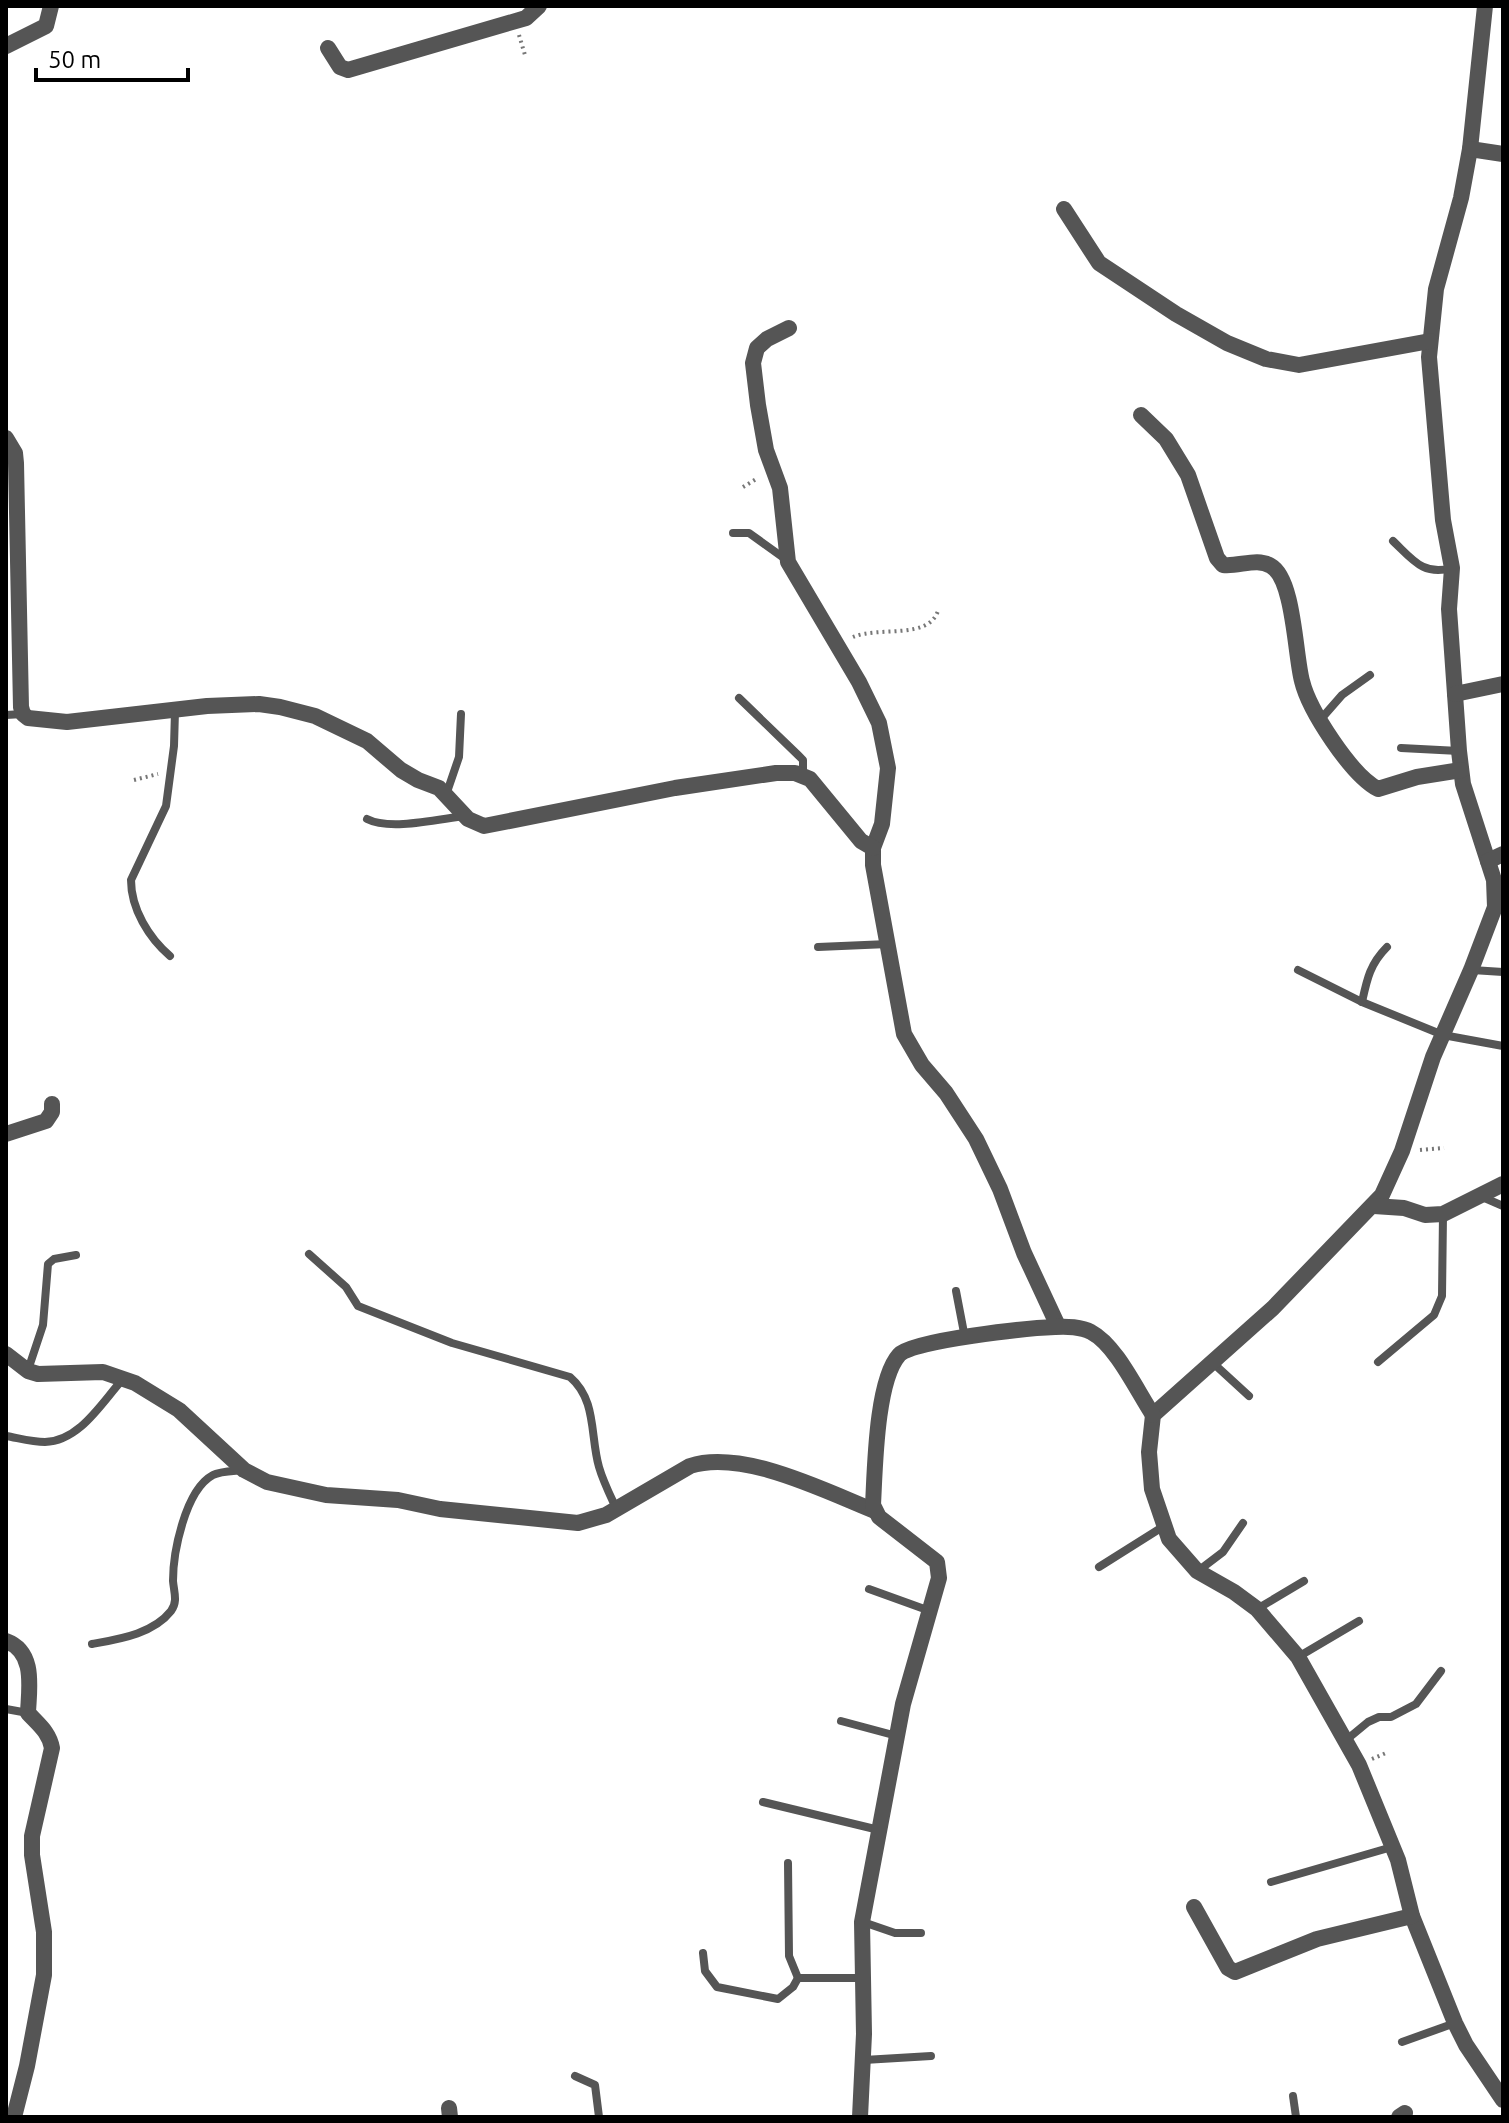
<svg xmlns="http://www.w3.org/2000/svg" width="1509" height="2123" font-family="Ubuntu,sans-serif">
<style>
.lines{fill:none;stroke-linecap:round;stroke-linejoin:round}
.path{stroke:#777;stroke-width:4;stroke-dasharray:2 4;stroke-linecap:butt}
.service{stroke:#555;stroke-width:8}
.minor{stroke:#555;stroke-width:16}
</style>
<rect width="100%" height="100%" fill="#fff"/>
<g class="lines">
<g class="path">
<path d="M519 35 525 55"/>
<path d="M743 487 758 478"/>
<path d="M853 637C879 626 928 640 938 611"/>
<path d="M134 780 158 774"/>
<path d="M1420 1150 1444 1148"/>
<path d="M1372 1759 1386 1753"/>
</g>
<g class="service">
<path d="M733 533H749L788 561"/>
<path d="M1393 541C1413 560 1423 576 1452 568"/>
<path d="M739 698 798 755 803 760V775"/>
<path d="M6 715 23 714"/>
<path d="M1321 719 1342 695 1370 675"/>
<path d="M1401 748 1459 751"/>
<path d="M446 795 459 757 461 714"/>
<path d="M367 819C390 831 439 819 465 816"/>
<path d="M818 947 888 944"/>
<path d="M170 956C149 938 131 909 131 880L166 806 174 746 175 711"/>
<path d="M1298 970 1362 1002 1443 1035 1503 1046"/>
<path d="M1472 970 1503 972"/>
<path d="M1362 1002C1367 979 1370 964 1387 947"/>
<path d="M1480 1196 1503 1206"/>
<path d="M309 1254 346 1287 358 1306 452 1343 570 1377C597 1400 590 1436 599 1467 603 1481 610 1495 616 1508"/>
<path d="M956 1291 965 1338"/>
<path d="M1378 1362 1434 1315 1442 1296 1443 1215"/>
<path d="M1213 1363 1249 1396"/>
<path d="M28 1370 43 1325 48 1264 54 1259 76 1255"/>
<path d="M6 1436C18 1438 32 1442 45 1442 80 1441 102 1402 123 1379"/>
<path d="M1099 1567 1164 1526"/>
<path d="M1198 1571 1223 1552 1243 1523"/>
<path d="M869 1589 930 1611"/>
<path d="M1257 1609 1304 1581"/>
<path d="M92 1644C119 1639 153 1634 171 1611 178 1602 174 1592 173 1581 173 1553 185 1490 213 1475 220 1471 235 1471 243 1470"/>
<path d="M1298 1657 1359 1621"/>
<path d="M6 1709 28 1713"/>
<path d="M841 1721 897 1736"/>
<path d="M1345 1741 1368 1722 1379 1717H1391L1416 1704 1441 1671"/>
<path d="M763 1802 879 1830"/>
<path d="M788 1863 789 1956 798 1978H863"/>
<path d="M1271 1882 1392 1847"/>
<path d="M863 1922 895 1933H921"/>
<path d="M703 1953 705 1971 717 1987 778 1999 793 1987 798 1978"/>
<path d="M1402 2042 1455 2023"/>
<path d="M864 2060 931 2056"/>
<path d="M575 2076 595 2085 599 2117"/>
<path d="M1293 2096 1296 2117"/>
</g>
<g class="minor">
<path d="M1485 6 1470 149 1461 198 1436 289 1429 357 1443 520 1452 568 1449 609 1459 751 1463 784 1494 880 1495 907 1471 970 1433 1057 1402 1151 1382 1195 1273 1308 1153 1415 1149 1452 1152 1489 1169 1539 1197 1571 1234 1592 1257 1609 1298 1657 1359 1765 1398 1860 1412 1916 1455 2023 1466 2045 1503 2100"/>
<path d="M6 46 46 26 51 6"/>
<path d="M328 48 340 67 348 70 526 18 539 6"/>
<path d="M1470 149 1503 154"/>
<path d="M1064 209 1099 263 1176 314 1227 343 1266 359 1299 365 1430 341"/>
<path d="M789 328 767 339 757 348 753 363 758 405 766 450 780 488 788 562 859 682 879 723 888 768 882 824 873 848V865L904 1034 922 1065 946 1093 976 1139 1000 1189 1024 1253 1058 1326"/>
<path d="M1141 415 1166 439 1188 475 1217 558 1223 565C1239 567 1257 557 1271 566 1294 579 1295 655 1302 681 1309 710 1351 775 1378 789L1417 777 1461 770"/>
<path d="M6 438 15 453 16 463 21 707 23 714 28 718 67 722 207 706 259 704 280 707 315 716 367 741 401 770 418 780 439 788 468 819 484 826 675 788 776 773H795L810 779 861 841 873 848"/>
<path d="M1455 694 1503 684"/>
<path d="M1488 861 1503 854"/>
<path d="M6 1134 46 1121 52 1112V1104"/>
<path d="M1374 1206 1404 1208 1425 1215 1443 1214 1503 1184"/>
<path d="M6 1354 28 1371 38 1374 103 1372 135 1383 179 1410 244 1470 267 1482 326 1495 398 1500 440 1509 578 1523 606 1515 690 1466C743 1449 825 1491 875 1511"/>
<path d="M6 1641C36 1652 29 1688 28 1713 39 1725 49 1732 52 1748L32 1836V1855L44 1932V1975L27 2066 14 2117"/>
<path d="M1194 1907 1228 1968 1235 1972 1317 1939 1412 1916"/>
<path d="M449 2108 450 2117"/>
<path d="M860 2117 864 2034 862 1922 903 1704 939 1578 937 1562 879 1517 873 1505C875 1469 876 1381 899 1355 912 1340 1030 1328 1055 1327 1066 1326 1082 1327 1091 1332 1116 1345 1137 1391 1153 1415"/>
<path d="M1399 2117 1405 2113"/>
</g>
</g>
<rect width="1509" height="2123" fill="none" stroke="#000000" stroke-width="16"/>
<path d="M36 68v12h152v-12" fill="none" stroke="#000000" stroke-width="4"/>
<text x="48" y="68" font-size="24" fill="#000000" stroke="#ffffff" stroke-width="6" paint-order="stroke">50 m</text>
</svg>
